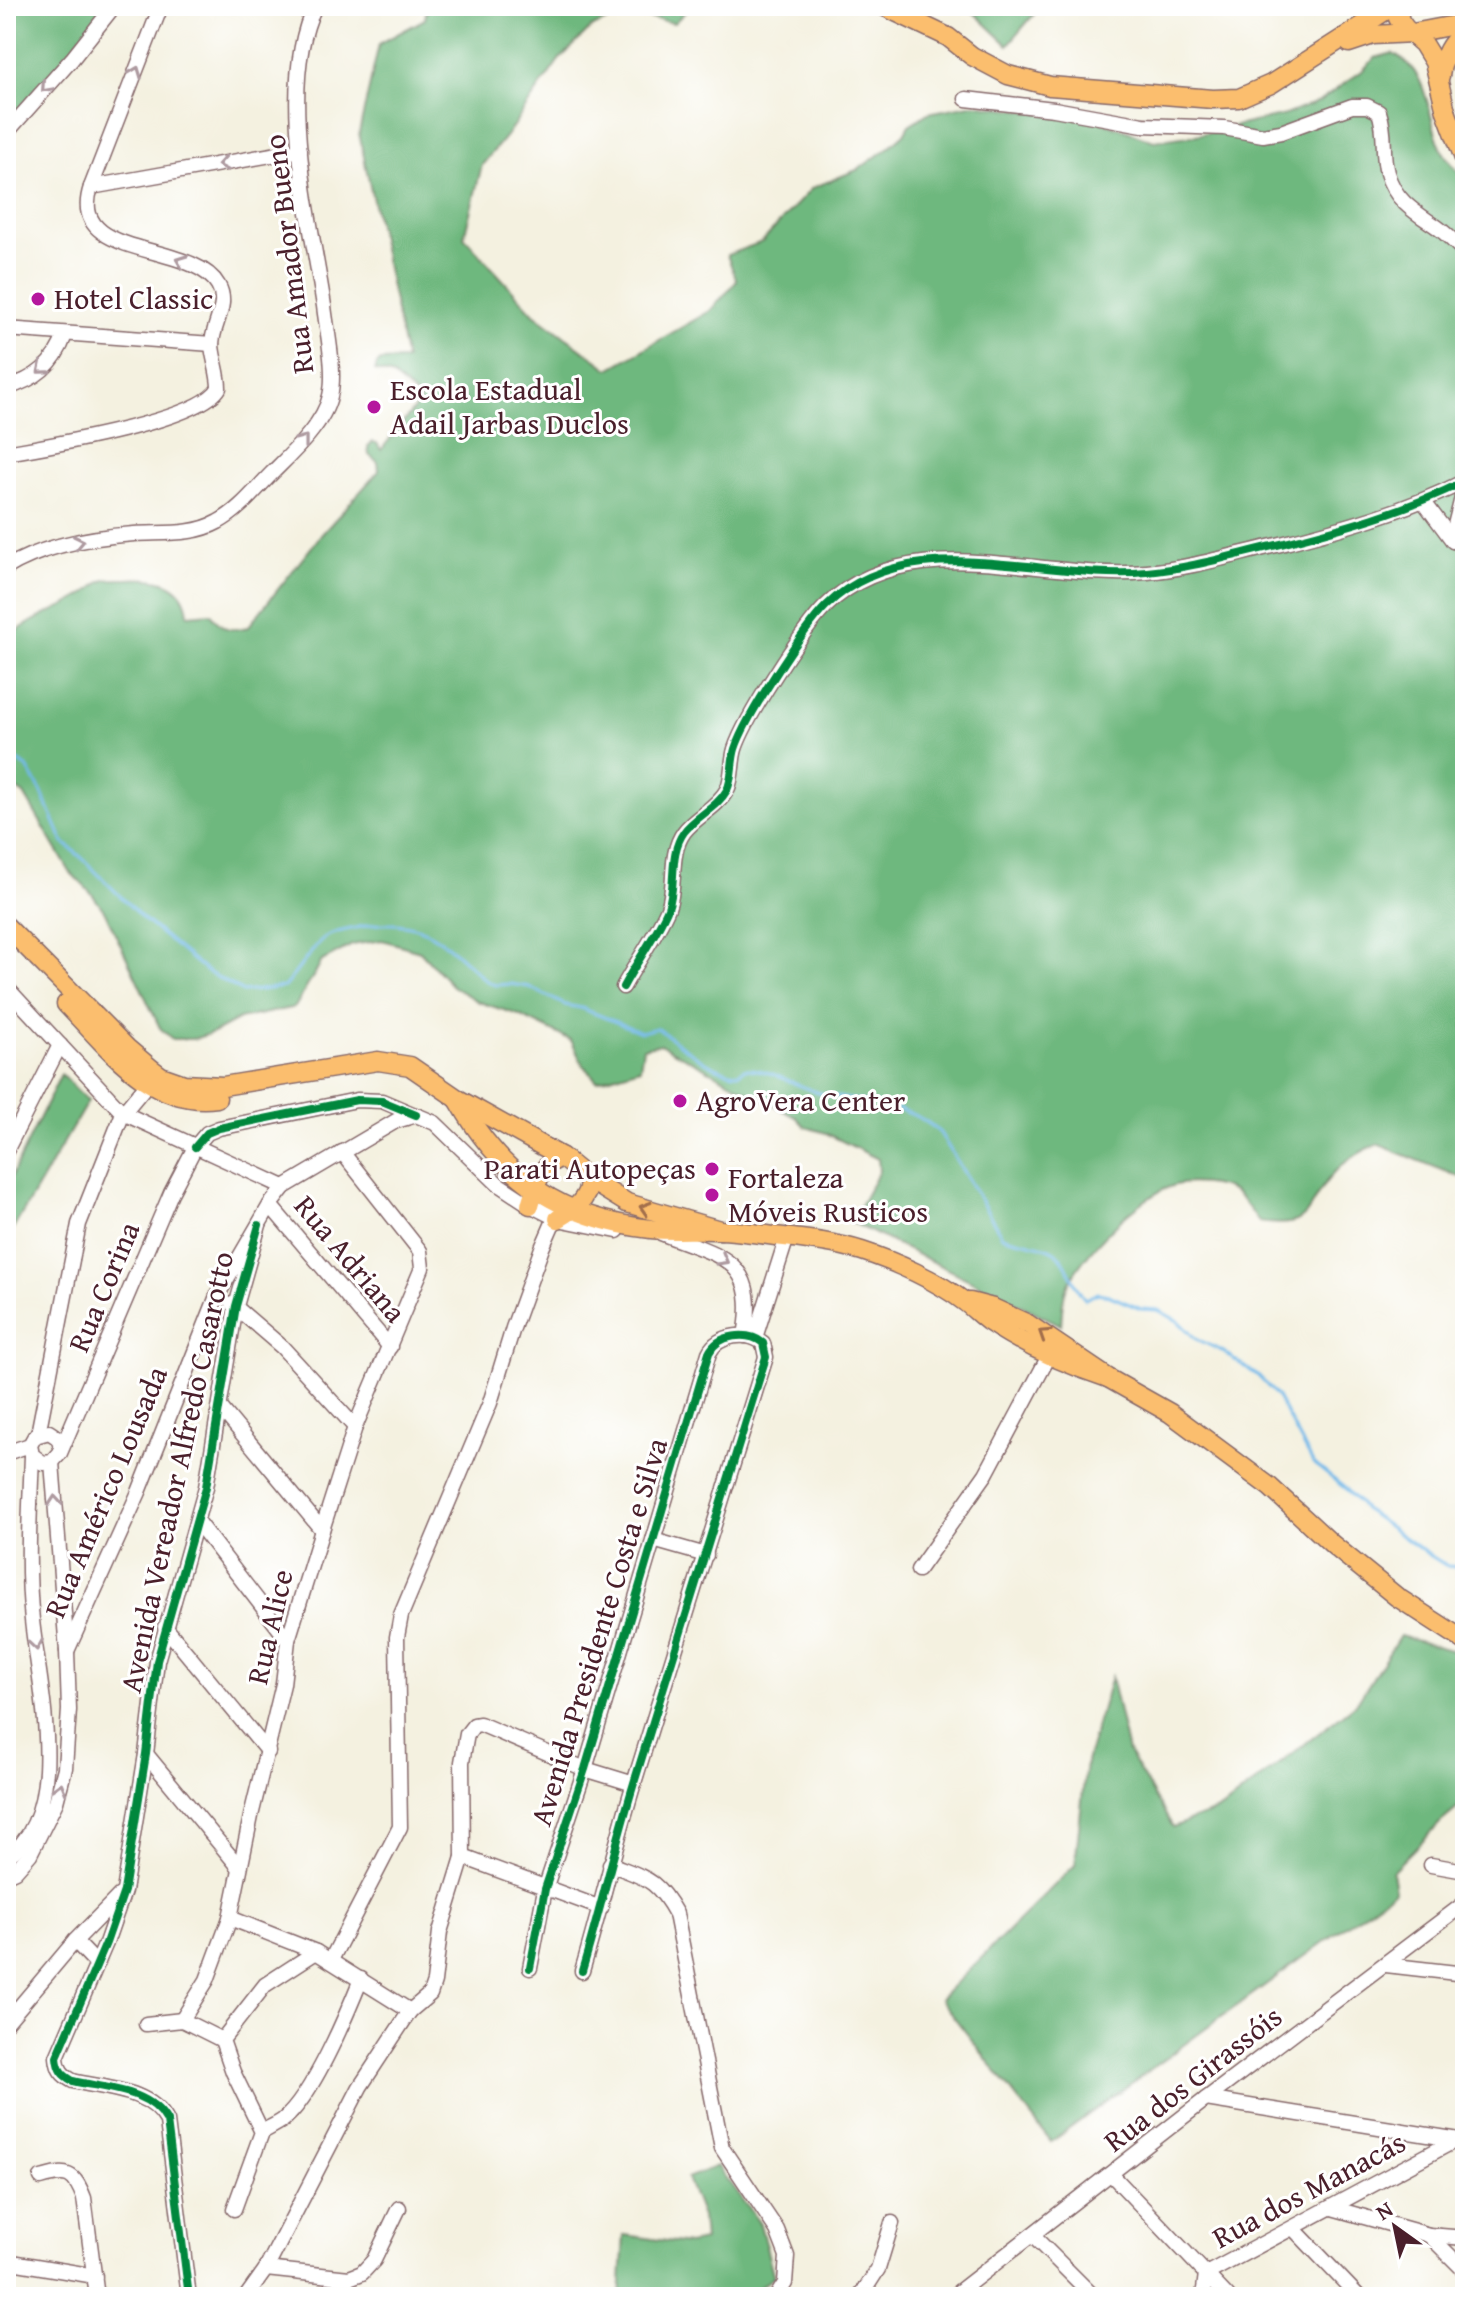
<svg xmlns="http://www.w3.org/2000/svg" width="1471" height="2303" font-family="'Gentium Book Plus',serif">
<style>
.forest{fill:#6eb87e;stroke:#5c6c54;stroke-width:2}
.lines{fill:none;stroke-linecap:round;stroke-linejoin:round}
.stream{stroke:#72b9e9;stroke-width:3}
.minor-casing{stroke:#86686a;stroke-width:17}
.major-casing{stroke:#86686a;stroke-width:21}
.minor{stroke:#fff;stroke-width:14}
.major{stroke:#fbbe6e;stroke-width:18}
.cycleway-casing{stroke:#fff;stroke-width:13}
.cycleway{stroke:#00873e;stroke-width:8}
.oneway{stroke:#ae9aa0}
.oneway2{stroke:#a26e4c}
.poi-dot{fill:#b5179e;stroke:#fff;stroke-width:3}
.labels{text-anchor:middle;stroke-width:6;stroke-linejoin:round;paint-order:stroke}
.street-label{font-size:30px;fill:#4a1f2b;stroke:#fff}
.poi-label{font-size:30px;fill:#4a1f2b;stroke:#fff;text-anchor:start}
</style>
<rect width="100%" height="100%" fill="#fff"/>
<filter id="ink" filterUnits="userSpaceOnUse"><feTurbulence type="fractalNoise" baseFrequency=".0125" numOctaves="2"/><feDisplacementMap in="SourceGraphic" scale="16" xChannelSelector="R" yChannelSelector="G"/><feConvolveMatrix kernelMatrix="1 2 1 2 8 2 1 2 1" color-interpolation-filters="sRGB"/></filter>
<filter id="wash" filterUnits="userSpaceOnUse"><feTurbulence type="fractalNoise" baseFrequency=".006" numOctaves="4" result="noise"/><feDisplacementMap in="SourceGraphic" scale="32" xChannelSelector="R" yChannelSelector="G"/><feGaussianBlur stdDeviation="1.8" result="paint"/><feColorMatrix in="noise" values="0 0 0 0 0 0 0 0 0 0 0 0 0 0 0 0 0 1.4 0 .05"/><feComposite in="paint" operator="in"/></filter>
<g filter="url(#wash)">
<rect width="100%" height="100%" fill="#f4f1e0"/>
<g class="forest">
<path d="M6 6H107L6 131Z"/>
<path d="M427 6H691L674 23 623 13 591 28 559 60 506 136 482 165 464 237 534 314 609 369 710 311 737 281 727 255 762 242 812 188 859 169 889 147 904 134 909 125 928 113 975 104 1098 120 1154 141 1196 135 1285 115 1320 101 1362 71 1375 58 1393 53C1432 74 1425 114 1442 150 1448 161 1457 170 1465 179V1179L1377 1144C1358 1153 1344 1161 1330 1177 1302 1211 1314 1230 1259 1222 1251 1212 1241 1195 1230 1190 1217 1184 1189 1181 1175 1185 1141 1194 1079 1256 1066 1289 1062 1299 1062 1314 1061 1325L851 1222 879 1171 878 1159 826 1133 806 1127 796 1117 660 1044 643 1048 640 1068 597 1081 583 1065 571 1040 519 1015 479 1002 452 986 420 951 382 940 352 945 322 961 295 1007 239 1019 213 1033 193 1039H172L160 1028 105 912 92 894 70 872 24 794 6 782V640C27 620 57 611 82 596 89 592 95 585 103 581 109 578 120 579 127 579 155 577 186 581 188 615L211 613C221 629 229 632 248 627L322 534 379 471 378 462 369 455 368 446 373 442 377 443 381 450 421 400 393 376 375 371 377 364 381 361 406 360 359 133 379 44 425 19Z"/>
<path d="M967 6H1041L1008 45Z"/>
<path d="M61 1074 88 1101 6 1241V1187Z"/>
<path d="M1400 1636 1465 1654V1802L1441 1822 1392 1871 1395 1890 1051 2142 940 1999 1075 1865 1086 1762 1111 1677 1128 1752 1173 1827 1223 1808 1356 1704Z"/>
<path d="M717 2166 760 2224 774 2277 746 2297H620L624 2235 688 2244 704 2241 702 2217 687 2178Z"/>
</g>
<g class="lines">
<path class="stream" d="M6 760 17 761 27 767 41 791 63 842 82 858 142 918 206 971 243 992 284 987C295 975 313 947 324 938 333 931 348 930 360 927 422 914 443 941 485 980L495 985 510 984 529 987 565 1005 581 1008 641 1032 657 1028C677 1042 714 1074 739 1073L744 1069C769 1068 792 1084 816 1092 856 1104 909 1101 940 1133L1002 1236C1016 1241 1041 1244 1053 1251 1069 1260 1072 1286 1085 1299L1098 1293 1108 1295 1141 1309 1158 1310 1178 1321 1196 1339 1222 1351 1257 1375 1276 1395 1313 1463 1347 1490 1364 1509 1423 1551 1447 1566 1465 1568"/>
</g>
</g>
<g filter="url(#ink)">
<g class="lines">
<g class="minor-casing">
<g id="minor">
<path d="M966 99 1054 109 1143 125 1224 128 1263 135 1281 132 1352 106H1367L1379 112C1387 135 1381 152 1387 173 1395 201 1415 212 1437 227 1447 234 1456 244 1465 252"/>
<path d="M6 133 72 59 114 6"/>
<path d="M91 187 300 150"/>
<path d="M6 329 212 344"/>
<path d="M6 388C36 379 54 365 65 335"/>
<path d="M6 453C47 446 200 421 219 388 219 373 213 359 212 345 212 324 230 305 218 285 192 240 66 261 91 187L161 6"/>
<path d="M1424 502 1453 541"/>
<path d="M1453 541 1454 529 1465 486"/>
<path d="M6 568C43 545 92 537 134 534 161 532 193 536 218 522 239 511 255 490 272 473 291 454 324 424 330 396 336 371 327 332 324 306 311 220 276 86 315 6"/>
<path d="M6 987 123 1113 284 1187"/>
<path d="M623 987C637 961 656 936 668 908 677 885 668 854 684 832 696 816 717 808 727 790 733 778 731 762 735 749 745 718 803 629 826 606 910 524 1044 582 1147 572 1192 568 1233 555 1277 545 1341 529 1406 511 1465 481"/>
<path d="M6 1151 60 1045"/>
<path d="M270 1205 390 1347"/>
<path d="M661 1233C721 1257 759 1258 745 1336"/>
<path d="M232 1304 282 1347 355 1427"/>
<path d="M755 1338 787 1237"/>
<path d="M220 1407 322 1530"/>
<path d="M38 1434 79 1224 123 1113 147 1084"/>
<path d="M61 1447 58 1438 49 1432 35 1436 30 1445 32 1455 43 1463 52 1462 60 1453 171 1193 195 1147 207 1133 219 1128 357 1100 382 1101 415 1115"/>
<path d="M6 1453 30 1445"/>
<path d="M198 1523 288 1640"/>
<path d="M653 1540 706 1555"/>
<path d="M918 1570 986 1474 1049 1356"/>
<path d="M165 1627 268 1752"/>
<path d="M67 1651 139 1492 217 1296 270 1205 284 1187 396 1121 416 1115 435 1123 498 1184 530 1205 558 1219 617 1231"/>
<path d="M146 1754 239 1867"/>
<path d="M6 1857C73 1815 38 1683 32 1620 26 1565 30 1510 32 1455"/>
<path d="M463 1857 601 1908"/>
<path d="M610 1864C647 1879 656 1878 676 1914L722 2148 777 2230 787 2256 785 2283 776 2297"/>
<path d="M1431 1865 1465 1871"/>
<path d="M6 1875 15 1871 30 1854 56 1802 65 1768 69 1710 67 1651 52 1462"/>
<path d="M230 1918 316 1952 410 2011"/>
<path d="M75 1941 97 1964"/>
<path d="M331 1960 400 1827 397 1637 401 1615 490 1403 513 1328 542 1248 552 1225 558 1219"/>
<path d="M1386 1965 1465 1974"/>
<path d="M530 1968 545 1889 585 1769 709 1353C718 1334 748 1331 763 1343L766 1357C723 1499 677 1641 634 1783 615 1845 601 1908 582 1971"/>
<path d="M182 2020 207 1980 230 1918 251 1816 283 1684 288 1640 322 1530 355 1427 422 1268 420 1251 342 1152"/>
<path d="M182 2020 222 2040"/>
<path d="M6 2023 75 1941 120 1895"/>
<path d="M146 2024 182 2020"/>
<path d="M1206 2099 1459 2140"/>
<path d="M262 2132C269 2128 277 2124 283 2120 312 2097 347 2014 361 1979"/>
<path d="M1111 2174 1228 2297"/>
<path d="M41 2178C67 2170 74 2172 84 2198L97 2297"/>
<path d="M1332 2208 1429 2235 1465 2238"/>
<path d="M234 2209 262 2132 233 2072 222 2040 265 1985 316 1952"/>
<path d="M1293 2228 1359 2297"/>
<path d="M1429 2235 1465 2271"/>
<path d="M1033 2236 1094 2297"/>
<path d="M6 2261 95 2276"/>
<path d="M266 2269 349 2278 362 2273 374 2260 399 2208"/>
<path d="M189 2297 167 2121C150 2089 106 2089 73 2081 62 2075 58 2070 57 2057L106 1943 124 1891 146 1754 157 1661 206 1487 236 1306 259 1225"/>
<path d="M246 2297 266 2269 360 2087 410 2011 430 1994 434 1982 440 1932 463 1857 462 1762 467 1734 474 1725 480 1724 585 1769 634 1784"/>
<path d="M860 2297 878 2269 892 2223"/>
<path d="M952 2297 1206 2099 1465 1903"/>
<path d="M1203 2297 1206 2274 1456 2140"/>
</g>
</g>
<g class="major-casing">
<g id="major">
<path d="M883 6 948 37 972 56 1008 75 1050 86 1213 99 1239 98 1271 84 1393 6"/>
<path d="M1401 6 1398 18 1405 28 1423 44 1434 62 1446 111 1465 161"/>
<path d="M1349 43 1373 35 1413 33 1465 23"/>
<path d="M1440 76C1443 55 1450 44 1465 29"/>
<path d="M6 926 127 1048 153 1070 161 1076 184 1084 223 1086 378 1061 410 1066 458 1099 562 1157 590 1180 627 1203 720 1230"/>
<path d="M66 1004C108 1047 150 1107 217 1098"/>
<path d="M459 1101C503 1179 562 1219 651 1229 674 1231 696 1229 718 1230 740 1230 762 1235 784 1237 811 1240 836 1243 862 1251 896 1262 936 1280 965 1302 973 1308 980 1315 988 1321 1025 1346 1066 1364 1108 1378"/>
<path d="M530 1205C536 1185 540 1164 562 1157"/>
<path d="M558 1219C575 1209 587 1201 590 1180"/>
<path d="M970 1302 993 1308 1028 1324 1108 1378 1170 1413 1270 1487 1333 1545 1397 1597 1465 1641"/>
</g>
</g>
<use href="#minor" class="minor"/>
<use href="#major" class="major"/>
<g class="cycleway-casing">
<g id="cycleway">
<path d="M623 987C637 961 656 936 668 908 677 885 668 854 684 832 696 816 717 808 727 790 733 778 731 762 735 749 745 718 803 629 826 606 910 524 1044 582 1147 572 1192 568 1233 555 1277 545 1341 529 1406 511 1465 481"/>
<path d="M195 1147 207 1133 219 1128 357 1100 382 1101 416 1115"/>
<path d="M530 1968 545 1889 585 1769 709 1353C718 1334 748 1331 763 1343L766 1357C723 1499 677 1641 634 1783 615 1845 601 1908 582 1971"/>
<path d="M189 2297 167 2121C150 2089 106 2089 73 2081 62 2075 58 2070 57 2057L106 1943 124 1891 146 1754 157 1661 206 1487 236 1306 259 1225"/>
</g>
</g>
<use href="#cycleway" class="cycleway"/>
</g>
<defs><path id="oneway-chevron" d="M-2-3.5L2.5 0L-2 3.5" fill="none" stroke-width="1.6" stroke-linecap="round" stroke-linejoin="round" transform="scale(2)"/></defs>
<g class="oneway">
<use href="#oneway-chevron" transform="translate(136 72) rotate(-69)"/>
<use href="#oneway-chevron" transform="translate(46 87) rotate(132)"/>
<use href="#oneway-chevron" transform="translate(223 164) rotate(170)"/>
<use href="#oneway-chevron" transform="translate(181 261) rotate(-159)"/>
<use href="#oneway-chevron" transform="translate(42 369) rotate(140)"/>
<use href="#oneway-chevron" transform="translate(303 440) rotate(-52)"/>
<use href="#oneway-chevron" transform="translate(79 542) rotate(-12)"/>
<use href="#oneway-chevron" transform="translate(723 1260) rotate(29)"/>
<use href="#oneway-chevron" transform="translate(55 1501) rotate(-95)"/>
<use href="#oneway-chevron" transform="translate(36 1645) rotate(81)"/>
<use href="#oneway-chevron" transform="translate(60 1788) rotate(-74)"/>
</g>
<g class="oneway2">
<use href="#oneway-chevron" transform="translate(645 1208) rotate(-163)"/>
<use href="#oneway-chevron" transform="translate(1044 1334) rotate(-147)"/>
</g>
</g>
<g class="poi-dot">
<circle cx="38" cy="299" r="8"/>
<circle cx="374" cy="407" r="8"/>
<circle cx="680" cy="1101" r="8"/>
<circle cx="712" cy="1169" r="8"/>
<circle cx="712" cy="1195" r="8"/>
</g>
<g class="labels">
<g class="street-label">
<text transform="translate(289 254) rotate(-97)" y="10">Rua Amador Bueno</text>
<text transform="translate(350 1259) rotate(50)" y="10">Rua Adriana</text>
<text transform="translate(104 1287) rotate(-67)" y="10">Rua Corina</text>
<text transform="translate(177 1472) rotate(-78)" y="10">Avenida Vereador Alfredo Casarotto</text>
<text transform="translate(106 1492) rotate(-67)" y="10">Rua Américo Lousada</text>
<text transform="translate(270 1627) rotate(-77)" y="10">Rua Alice</text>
<text transform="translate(599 1632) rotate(-73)" y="10">Avenida Presidente Costa e Silva</text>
<text transform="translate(1193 2079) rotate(-38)" y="10">Rua dos Girassóis</text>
<text transform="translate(1309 2190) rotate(-28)" y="10">Rua dos Manacás</text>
</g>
<g class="poi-label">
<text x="54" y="309">Hotel Classic</text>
<text x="390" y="400">Escola Estadual<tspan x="390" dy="34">Adail Jarbas Duclos</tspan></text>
<text x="696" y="1111">AgroVera Center</text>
<text x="696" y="1179" text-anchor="end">Parati Autopeças</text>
<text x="728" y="1188">Fortaleza<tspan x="728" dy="34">Móveis Rusticos</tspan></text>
</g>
</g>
<rect width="1471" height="2303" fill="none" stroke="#fff" stroke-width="32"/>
<g transform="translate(1395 2227) rotate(327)" stroke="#ffffff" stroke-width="6" paint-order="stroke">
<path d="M0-6L14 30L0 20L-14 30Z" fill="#4a1f2b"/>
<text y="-12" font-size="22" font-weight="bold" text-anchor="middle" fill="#4a1f2b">N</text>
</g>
</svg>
